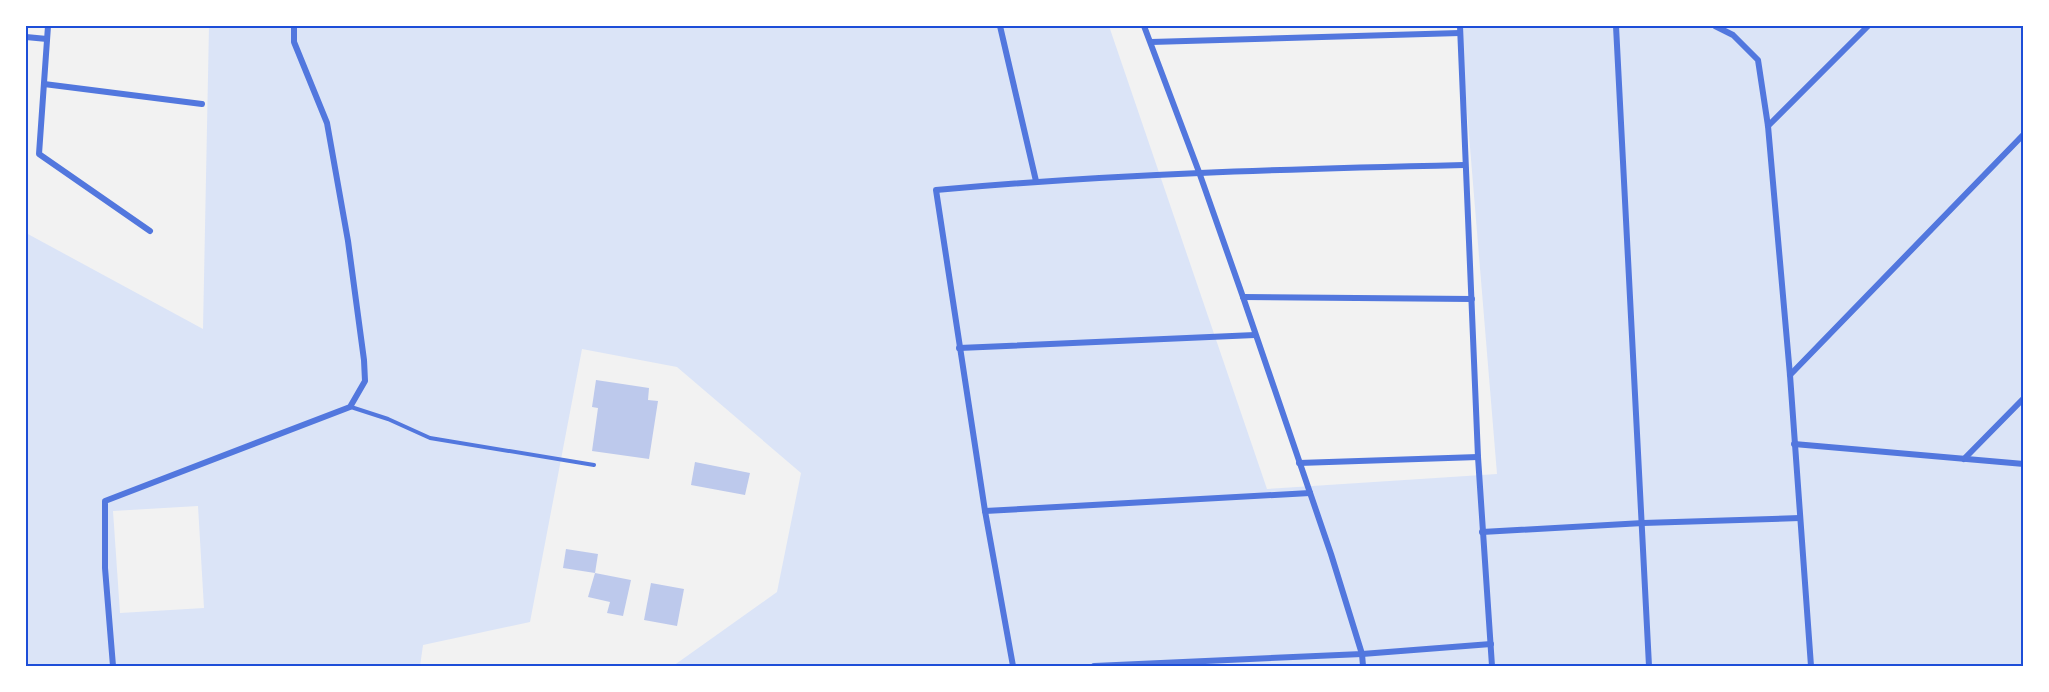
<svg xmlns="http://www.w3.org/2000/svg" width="2049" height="692" font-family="'PT Sans Narrow',sans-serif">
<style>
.green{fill:#dbe4f7;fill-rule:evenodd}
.building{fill:#bdc9ec}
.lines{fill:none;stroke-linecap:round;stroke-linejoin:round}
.service{stroke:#5277de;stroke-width:4}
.minor{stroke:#5277de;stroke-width:6}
.neatline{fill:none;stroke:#1d4ed8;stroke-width:2}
</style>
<rect width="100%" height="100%" fill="#f2f2f2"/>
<path class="green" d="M209 26H1109L1267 489 1497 474 1460 26H2023V666H673L777 592 801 473 677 367 582 349 530 622 423 645 420 666H26V233L203 329ZM198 506 204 608 120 613 113 511Z"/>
<g class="building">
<path d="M596 380 649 388 648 400 658 401 649 459 592 451 598 408 592 407Z"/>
<path d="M695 462 750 473 745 495 691 485Z"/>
<path d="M566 549 598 554 595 573 563 568Z"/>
<path d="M595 573 631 580 623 616 607 613 610 602 588 597Z"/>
<path d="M651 583 684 589 677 626 644 620Z"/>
</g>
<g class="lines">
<path class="service" d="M351 407 388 419 430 438 594 465"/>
<g class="minor">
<path d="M48 26 39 154 150 231"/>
<path d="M1000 26 1036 181"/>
<path d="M1144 26 1199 172 1243 297 1331 554 1362 654 1363 666"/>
<path d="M1460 26 1478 457 1492 666"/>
<path d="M1616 26 1649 666"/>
<path d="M1715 26 1733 35 1758 60 1768 126 1790 375 1811 666"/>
<path d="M26 37 47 39"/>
<path d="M1151 42 1460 33"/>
<path d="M44 84 202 104"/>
<path d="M1768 126 1868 26"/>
<path d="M1243 297 1472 299"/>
<path d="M959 348 1255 335"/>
<path d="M1790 375 2024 134"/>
<path d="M1794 444 2024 464"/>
<path d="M1964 459 2024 398"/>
<path d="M1299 463 1478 457"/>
<path d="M985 511 1310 493"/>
<path d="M1482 532 1643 523 1800 518"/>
<path d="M113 666 105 568V501L350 407 365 381 364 360 348 241 327 123 294 42V26"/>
<path d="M1013 666 985 511 936 190C1112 174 1288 169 1464 165"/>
<path d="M1094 666 1362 654 1491 644"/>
</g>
</g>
<rect width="2049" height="692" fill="none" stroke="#ffffff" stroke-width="54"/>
<rect x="27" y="27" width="1995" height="638" class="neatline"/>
</svg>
